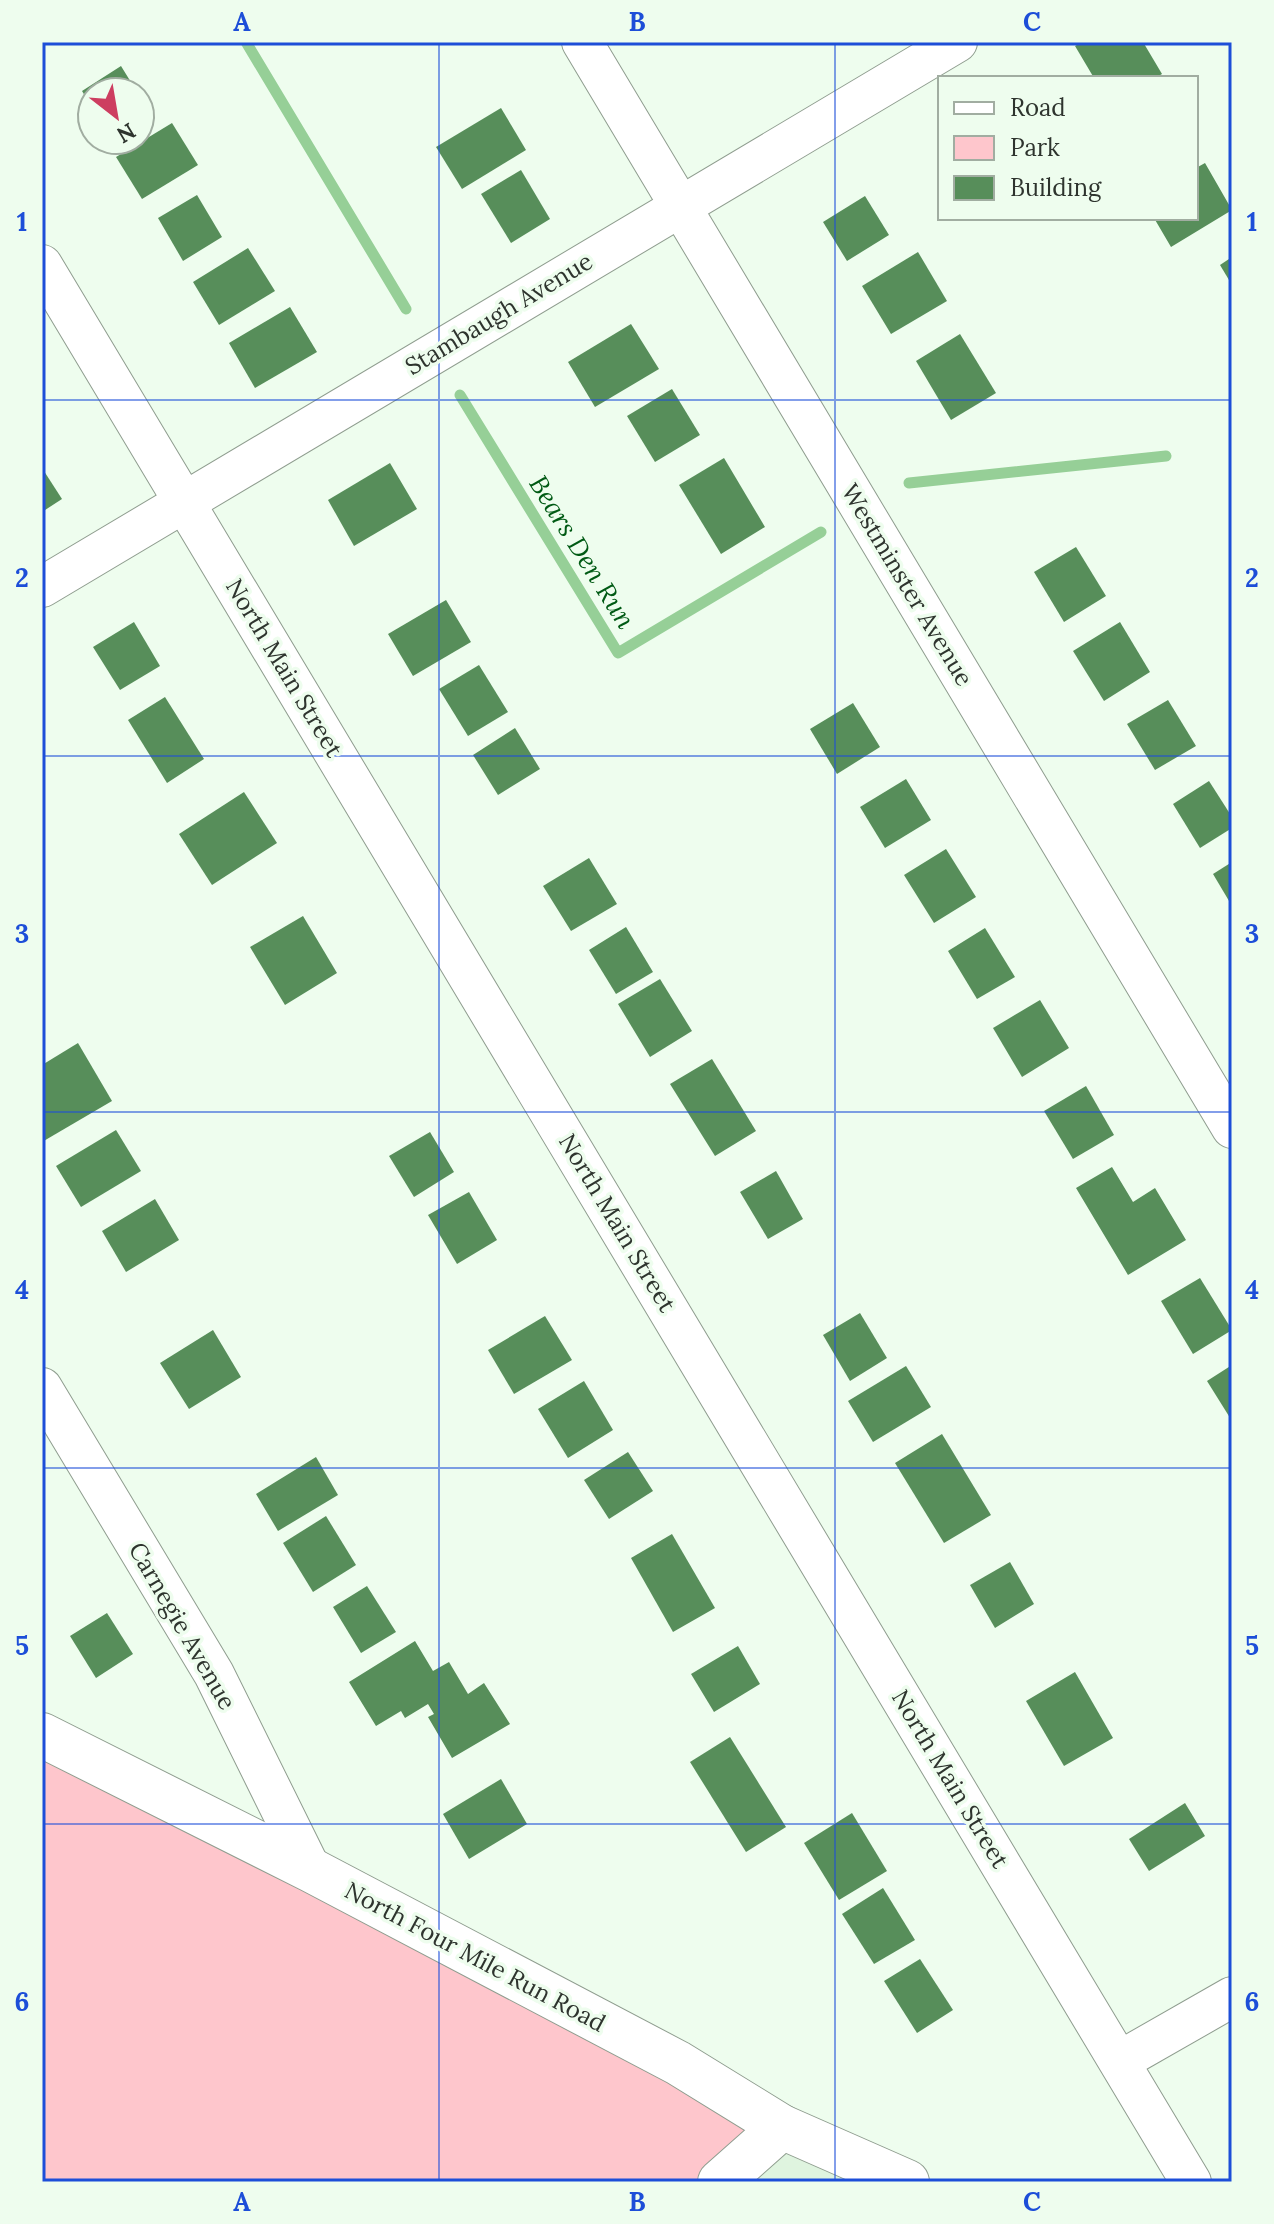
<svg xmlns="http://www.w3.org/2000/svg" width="1274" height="2224" font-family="Lora,serif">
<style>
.built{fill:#dff4df}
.green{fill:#fec6cc}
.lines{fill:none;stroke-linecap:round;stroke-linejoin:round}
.stream{stroke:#96cf97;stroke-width:11}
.building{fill:#578e5a}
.street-casing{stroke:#8f9d8f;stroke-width:42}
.secondary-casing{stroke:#8f9d8f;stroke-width:46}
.street{stroke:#fff;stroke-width:40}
.secondary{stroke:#fff;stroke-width:44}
.grid{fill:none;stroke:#1d4ed8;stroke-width:2;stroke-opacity:0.55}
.labels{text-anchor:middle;stroke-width:7;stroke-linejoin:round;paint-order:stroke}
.street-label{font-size:24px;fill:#2e342e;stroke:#eefdee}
.water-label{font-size:26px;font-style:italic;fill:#005a14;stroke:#eefdee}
.neatline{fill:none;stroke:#1d4ed8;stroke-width:3}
.grid-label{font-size:26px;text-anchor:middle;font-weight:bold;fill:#1d4ed8}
</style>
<rect width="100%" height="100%" fill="#eefdee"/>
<path class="built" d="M782 2127 907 2182H720Z"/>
<path class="green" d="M42 1735 782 2127 720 2182H42Z"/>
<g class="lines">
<g class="stream">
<path d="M246 42 406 309"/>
<path d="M460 395 618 653 821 532"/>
<path d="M909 483 1166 456"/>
</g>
</g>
<g class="building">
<path d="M1082 42H1143L1162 74 1155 78H1094L1075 46Z"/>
<path d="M121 66 137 92H92V107L82 91Z"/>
<path d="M140 97 149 111 140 116Z"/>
<path d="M501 108 526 150 462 189 436 147Z"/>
<path d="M172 123 198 165 142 199 116 157Z"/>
<path d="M1205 163 1232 210 1171 247 1154 218H1196V168Z"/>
<path d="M521 170 550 219 511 243 481 194Z"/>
<path d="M197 195 222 237 183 261 158 218Z"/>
<path d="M865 196 889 235 847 261 823 222Z"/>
<path d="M248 248 275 291 219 325 193 282Z"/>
<path d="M918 252 947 301 891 334 862 286Z"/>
<path d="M1232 257V285L1220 265Z"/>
<path d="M290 307 317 352 255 388 229 343Z"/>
<path d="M631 324 659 369 595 407 568 362Z"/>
<path d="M960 334 996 393 951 420 916 361Z"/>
<path d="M672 389 700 435 655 462 627 416Z"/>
<path d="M724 458 765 527 721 554 679 485Z"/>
<path d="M390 463 417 509 354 546 328 500Z"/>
<path d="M42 468 62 499 42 512Z"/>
<path d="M1076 547 1106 596 1064 622 1034 572Z"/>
<path d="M446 600 471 642 413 676 388 634Z"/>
<path d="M134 622 160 666 120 690 93 647Z"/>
<path d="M1120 622 1150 672 1104 701 1073 651Z"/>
<path d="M479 665 508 712 468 736 439 689Z"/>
<path d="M165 697 204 759 167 783 128 720Z"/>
<path d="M1168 700 1196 746 1155 770 1127 724Z"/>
<path d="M853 703 880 747 837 774 810 729Z"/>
<path d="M515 728 540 769 498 795 473 755Z"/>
<path d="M906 779 931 820 885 848 860 807Z"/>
<path d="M1209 781 1232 817V828L1200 848 1173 804Z"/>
<path d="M244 792 277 843 212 885 179 834Z"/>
<path d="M946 849 976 897 934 923 904 875Z"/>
<path d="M589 858 617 904 571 931 543 886Z"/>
<path d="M1232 862V906L1213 874Z"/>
<path d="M303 916 337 973 285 1005 250 947Z"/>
<path d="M626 927 653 972 616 994 589 950Z"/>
<path d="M985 928 1015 977 977 999 948 951Z"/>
<path d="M660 979 692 1031 650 1057 618 1004Z"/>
<path d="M1040 1000 1069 1048 1022 1077 993 1028Z"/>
<path d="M78 1043 112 1101 42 1142V1065Z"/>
<path d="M712 1059 756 1131 715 1156 670 1084Z"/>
<path d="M1086 1086 1114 1135 1073 1159 1044 1111Z"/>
<path d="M116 1130 141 1171 81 1207 56 1166Z"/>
<path d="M430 1132 454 1172 414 1197 389 1156Z"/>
<path d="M1112 1167 1133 1202 1155 1188 1186 1240 1128 1275 1076 1188Z"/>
<path d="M776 1171 803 1219 768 1239 740 1192Z"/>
<path d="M469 1192 497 1240 457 1264 428 1215Z"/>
<path d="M155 1199 179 1240 126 1272 102 1231Z"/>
<path d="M1200 1278 1232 1330 1193 1354 1161 1301Z"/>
<path d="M860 1313 887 1358 850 1381 823 1335Z"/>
<path d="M545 1316 572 1360 514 1394 488 1350Z"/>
<path d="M213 1330 241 1377 189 1409 160 1363Z"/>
<path d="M1232 1365V1421L1207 1381Z"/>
<path d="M906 1366 931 1407 873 1442 848 1401Z"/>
<path d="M584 1381 613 1430 568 1458 538 1409Z"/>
<path d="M942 1434 991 1515 944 1543 895 1463Z"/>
<path d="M628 1452 653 1491 609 1519 584 1480Z"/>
<path d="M316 1457 338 1495 278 1531 256 1494Z"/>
<path d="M326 1516 356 1565 313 1592 283 1543Z"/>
<path d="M672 1534 715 1608 673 1632 631 1558Z"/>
<path d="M1010 1562 1034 1604 995 1628 970 1585Z"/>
<path d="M367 1586 396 1632 361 1653 333 1607Z"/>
<path d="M107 1613 133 1654 96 1678 70 1636Z"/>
<path d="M415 1641 433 1671 449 1662 468 1694 484 1683 510 1724 452 1758 428 1717 434 1714 428 1704 405 1718 401 1711 376 1726 349 1682Z"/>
<path d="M738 1646 760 1684 714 1712 691 1674Z"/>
<path d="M1075 1672 1113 1738 1064 1766 1026 1701Z"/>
<path d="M730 1737 786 1827 746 1852 690 1762Z"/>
<path d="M501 1779 527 1824 469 1859 443 1814Z"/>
<path d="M1185 1803 1205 1836 1149 1871 1129 1839Z"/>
<path d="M852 1813 887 1871 839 1900 804 1843Z"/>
<path d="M883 1888 915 1940 874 1964 842 1914Z"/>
<path d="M920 1959 953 2010 917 2033 884 1981Z"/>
</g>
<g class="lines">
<g class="street-casing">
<g id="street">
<path d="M582 42 1232 1128"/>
<path d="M42 265 1191 2182"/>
<path d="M42 587 957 42"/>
<path d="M42 1388 214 1674 311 1870"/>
<path d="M1120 2061 1232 1997"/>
</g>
</g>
<g class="secondary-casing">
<g id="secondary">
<path d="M42 1735 311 1870 678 2063 782 2127 907 2182"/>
<path d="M720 2182 782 2127"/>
</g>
</g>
<use href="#street" class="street"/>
<use href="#secondary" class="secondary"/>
</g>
<path class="grid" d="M439 42V2182M835 42V2182M42 400H1232M42 756H1232M42 1112H1232M42 1468H1232M42 1824H1232"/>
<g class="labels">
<g class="street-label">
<text transform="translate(499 314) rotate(-31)" y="8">Stambaugh Avenue</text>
<text transform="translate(907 585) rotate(59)" y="8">Westminster Avenue</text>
<text transform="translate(284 668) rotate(59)" y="8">North Main Street</text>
<text transform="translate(617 1223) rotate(59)" y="8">North Main Street</text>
<text transform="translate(182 1626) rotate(60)" y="8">Carnegie Avenue</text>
<text transform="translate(950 1779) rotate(59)" y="8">North Main Street</text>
<text transform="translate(475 1957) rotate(28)" y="8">North Four Mile Run Road</text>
</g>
<g class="water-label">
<text transform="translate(582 552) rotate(58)" y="9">Bears Den Run</text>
</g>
</g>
<rect width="1274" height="2224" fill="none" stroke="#eefdee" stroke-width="88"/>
<rect x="938" y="76" width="260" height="144" fill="#eefdee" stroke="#a1ada1" stroke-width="2"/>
<rect x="954" y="102" width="40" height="12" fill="#ffffff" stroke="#a1ada1" stroke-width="2"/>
<text x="1010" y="116" font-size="24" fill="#2e342e">Road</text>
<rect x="954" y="136" width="40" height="24" fill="#fec6cc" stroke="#a1ada1" stroke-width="2"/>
<text x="1010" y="156" font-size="24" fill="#2e342e">Park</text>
<rect x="954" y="176" width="40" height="24" fill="#578e5a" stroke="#a1ada1" stroke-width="2"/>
<text x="1010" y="196" font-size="24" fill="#2e342e">Building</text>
<g transform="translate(116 116) rotate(149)"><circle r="38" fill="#eefdee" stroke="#a1ada1" stroke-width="2"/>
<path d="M0-6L14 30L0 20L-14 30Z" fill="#cd3e60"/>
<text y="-12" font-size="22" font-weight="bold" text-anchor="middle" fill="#2e342e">N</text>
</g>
<rect x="44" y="44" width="1186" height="2136" class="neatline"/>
<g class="grid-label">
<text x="242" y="31">A</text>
<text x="637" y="31">B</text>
<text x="1032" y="31">C</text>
<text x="22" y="231">1</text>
<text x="1252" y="231">1</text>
<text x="22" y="587">2</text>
<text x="1252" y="587">2</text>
<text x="22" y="943">3</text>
<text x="1252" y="943">3</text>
<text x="22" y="1299">4</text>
<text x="1252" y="1299">4</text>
<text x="22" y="1655">5</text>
<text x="1252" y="1655">5</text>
<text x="22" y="2011">6</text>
<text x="1252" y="2011">6</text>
<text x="242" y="2211">A</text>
<text x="637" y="2211">B</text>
<text x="1032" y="2211">C</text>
</g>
</svg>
